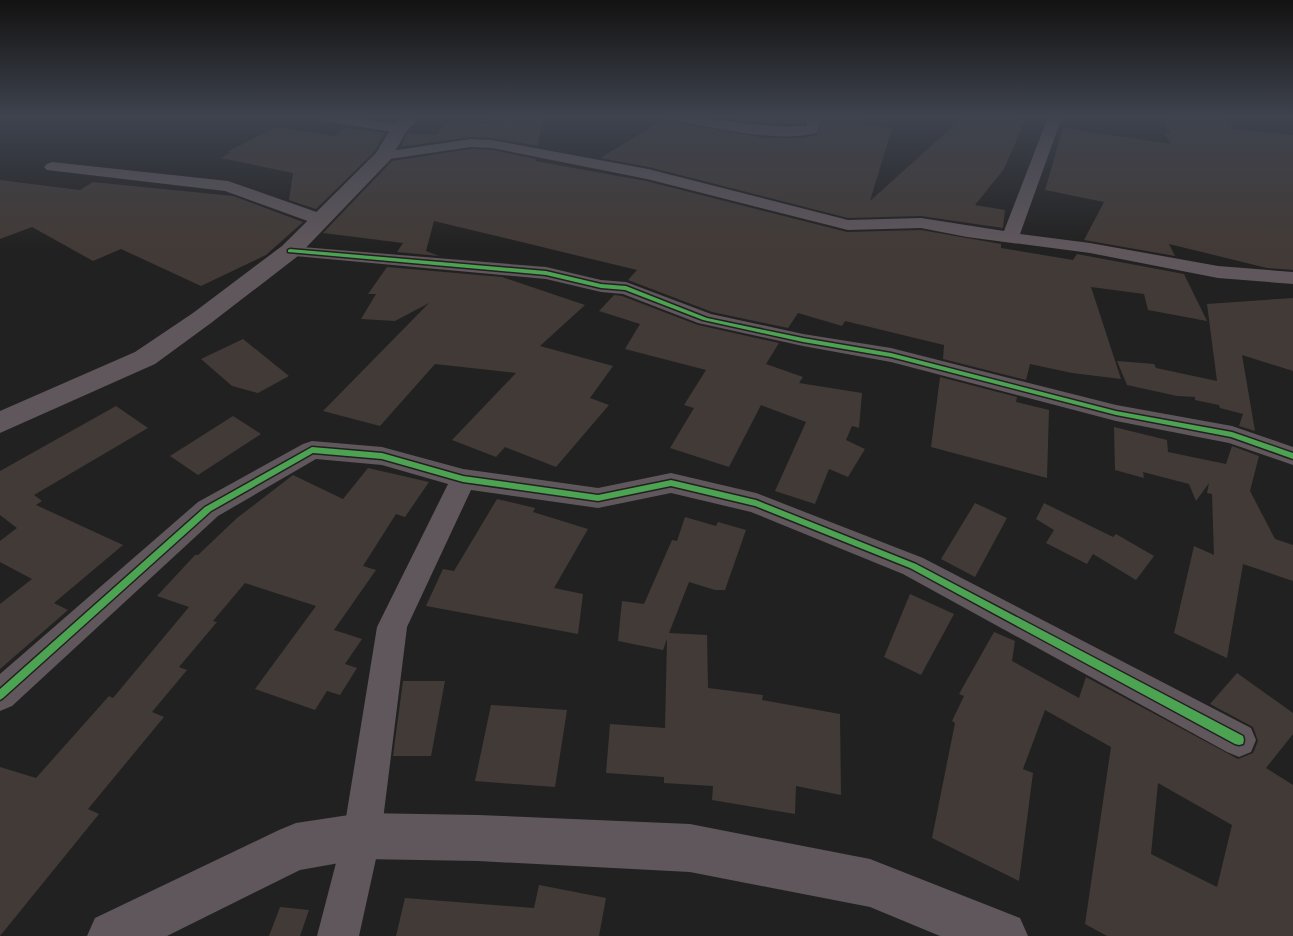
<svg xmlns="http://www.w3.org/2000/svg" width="1293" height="936" font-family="'DejaVu Sans',sans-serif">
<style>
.building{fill:#423a36;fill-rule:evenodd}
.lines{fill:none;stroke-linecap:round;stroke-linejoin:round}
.minor{fill:#60575c;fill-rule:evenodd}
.tertiary{fill:#60575c;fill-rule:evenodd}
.cycleway-casing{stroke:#232020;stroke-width:3}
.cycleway{fill:#4ca352;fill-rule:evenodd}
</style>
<rect width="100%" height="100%" fill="#222121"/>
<g class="building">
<path d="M490 117H543L538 146 492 138 471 137 400 147 408 133 436 135 448 122 488 124Z"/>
<path d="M668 117 679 123 766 138H801L817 135 823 117H865L862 124 892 128 870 201 951 128 958 117H1004L1025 121 1004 169 975 205 1005 210 1003 228 921 216 848 218 649 167 600 158Z"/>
<path d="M709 117H805L804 124H789Z"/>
<path d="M1162 117H1226L1233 129 1293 135V270L1267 268 1169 244 1175 256 1084 240 1104 202 1045 190 1063 128 1171 144 1164 133H1170Z"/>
<path d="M275 127 335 136 345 128 385 133 374 152 316 209 289 200 293 173 221 158 231 152H227Z"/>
<path d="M471 149 492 150 536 159 535 161 646 181 847 232 921 230 1001 244V248L1073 260 1077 254 1184 274 1207 321 1148 310 1144 294 1091 287 1121 379 1072 373 1030 364 1026 380 943 359 944 345 845 321 842 326 798 313 788 328 712 312 628 280 637 270 434 221 426 251 439 256 397 252 403 243 323 233 392 161Z"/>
<path d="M0 180 80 190 93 182 233 196 303 222 266 255 201 286 121 249 93 261 32 227 0 239Z"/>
<path d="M387 267 502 277 585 305 540 346 613 366 590 398 609 405 556 467 505 447 496 457 452 440 516 373 435 364 380 426 323 411 429 303 395 321 361 319 376 294H368Z"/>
<path d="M614 295 622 296 698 325 779 343 766 364 803 377 799 383 862 393 859 428 852 426 846 440 865 449 848 477 829 469 815 504 775 491 806 422 761 405 729 467 670 448 694 408 684 405 706 370 625 349 640 324 599 311Z"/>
<path d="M1293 298V371L1242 355 1255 431 1239 426 1243 414 1220 408 1219 405 1195 400V397L1177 396 1127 385 1117 361 1154 364 1156 368 1217 381 1207 304Z"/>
<path d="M243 339 289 376 258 393 232 386 201 359Z"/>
<path d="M940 377 1017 397 1016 402 1049 410 1047 478 931 447Z"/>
<path d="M116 406 148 428 34 495 42 501 36 505 123 545 54 603 68 610 0 669V604L32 579 0 562V541L17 528 0 515V471Z"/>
<path d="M233 416 261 434 198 475 170 456Z"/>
<path d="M1114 427 1167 440 1168 452 1226 464 1232 446 1259 456 1250 491 1275 539 1293 545V581L1243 564 1227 658 1174 633 1194 546 1214 555 1212 494 1207 493 1209 483 1196 501 1189 484 1143 472 1144 478 1115 470Z"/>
<path d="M368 468 429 482 405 517 396 514 363 566 376 570 334 630 362 639 345 664 357 668 340 695 327 691 315 710 255 689 316 606 245 583 213 621 217 622 179 667 187 670 152 712 164 717 88 809 99 814 0 936V767L36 778 109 696 113 698 189 607 157 596 195 555H198L237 518 293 475 343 499Z"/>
<path d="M497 499 535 508 533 512 588 529 554 588 583 594 578 634 426 606 443 569 454 571Z"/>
<path d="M975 503 1007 518 975 577 941 559Z"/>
<path d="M1044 503 1113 537 1116 534 1154 556 1136 580 1093 554 1087 564 1046 543 1054 530 1036 519Z"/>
<path d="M685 517 716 526 718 522 746 530 725 590H715L689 582 669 633 707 635 708 688 763 695 762 700 840 714 841 795 796 786 795 814 712 800 713 786 664 783V777L606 773 610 724 665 728 667 639 663 650 618 641 622 601 644 604 672 540 677 541Z"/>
<path d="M910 594 954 614 921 675 884 657Z"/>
<path d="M994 632 1015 641 1012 661 1079 698 1086 677 1238 759 1253 753 1258 741 1253 727 1210 704 1237 673 1293 713V734L1266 768 1293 785V936H1107L1085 924 1111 747 1045 710 1023 769 1033 773 1019 881 932 838 955 723 952 721 964 696 959 694ZM1158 783 1232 825 1217 887 1151 854Z"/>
<path d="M403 681H445L431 756H393Z"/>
<path d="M491 705 567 710 555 787 475 781Z"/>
<path d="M539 885 606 898 599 936H396L405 898 534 908Z"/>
<path d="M280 907 309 910 300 936H269Z"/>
</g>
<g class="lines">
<g class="minor">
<path d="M317 117H350L399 125 406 129 399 133 324 121Z"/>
<path d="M672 117C717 117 760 129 806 126L807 117H821L817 133C776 143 720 129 679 121Z"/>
<path d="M1048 117H1062L1020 234 1090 243 1218 266 1293 272V284L1218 278 1090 253 967 237 921 228 848 230 647 179 492 148 471 147 383 160 376 156 383 152 471 139 492 140 648 169 848 220 921 218 1004 231Z"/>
<path d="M52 162 228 181 325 215 328 219 325 223H313L225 191 47 170 44 167 47 164Z"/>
<path d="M290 246 546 267 601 280 626 282 711 314 803 334 891 348 1116 405 1232 426 1293 447V465L1229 443 1116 421 891 362 803 346 698 323 623 294 601 292 546 279 284 255 281 251 284 247Z"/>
<path d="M312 441 382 447 463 469 598 488 671 473 756 493 923 558 1251 728 1256 740 1251 752 1239 757 1227 752 903 574 751 512 671 493 598 508 471 490 407 627 381 836 359 936H317L343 836 377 627 448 484 382 465 316 459 218 516 12 706 0 711V674L198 502 303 444Z"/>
</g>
<g class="tertiary">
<path d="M402 117H420L406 132 390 160 298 256 211 323 155 364 0 433V411L135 352 193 313 282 246 376 153 393 125Z"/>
<path d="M362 813 478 815 690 824 870 859 1020 918 1028 936H940L870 907 690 872 478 861 362 859 300 870 167 936H87L95 918 279 830 296 823Z"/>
</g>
<g class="cycleway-casing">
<g id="cycleway">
<path d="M290 249 546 271 601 284 626 286 707 318 803 338 891 353 1116 411 1232 432 1293 453V459L1231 437 1116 415 891 357 803 342 703 320 625 290 601 288 546 275 288 252V250Z"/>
<path d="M312 447 382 453 463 476 598 495 671 480 756 500 916 564 1243 736 1244 740 1243 744 1239 745 1235 744 910 568 755 506 671 486 598 501 463 482 382 459 313 453 211 511 3 698 0 700V689L205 507Z"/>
</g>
</g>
<use href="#cycleway" class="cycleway"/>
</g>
<linearGradient id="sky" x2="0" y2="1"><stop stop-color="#131212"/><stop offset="0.47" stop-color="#3e434e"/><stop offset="1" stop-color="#3e434e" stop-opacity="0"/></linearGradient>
<rect width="1293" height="248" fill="url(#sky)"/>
</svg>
